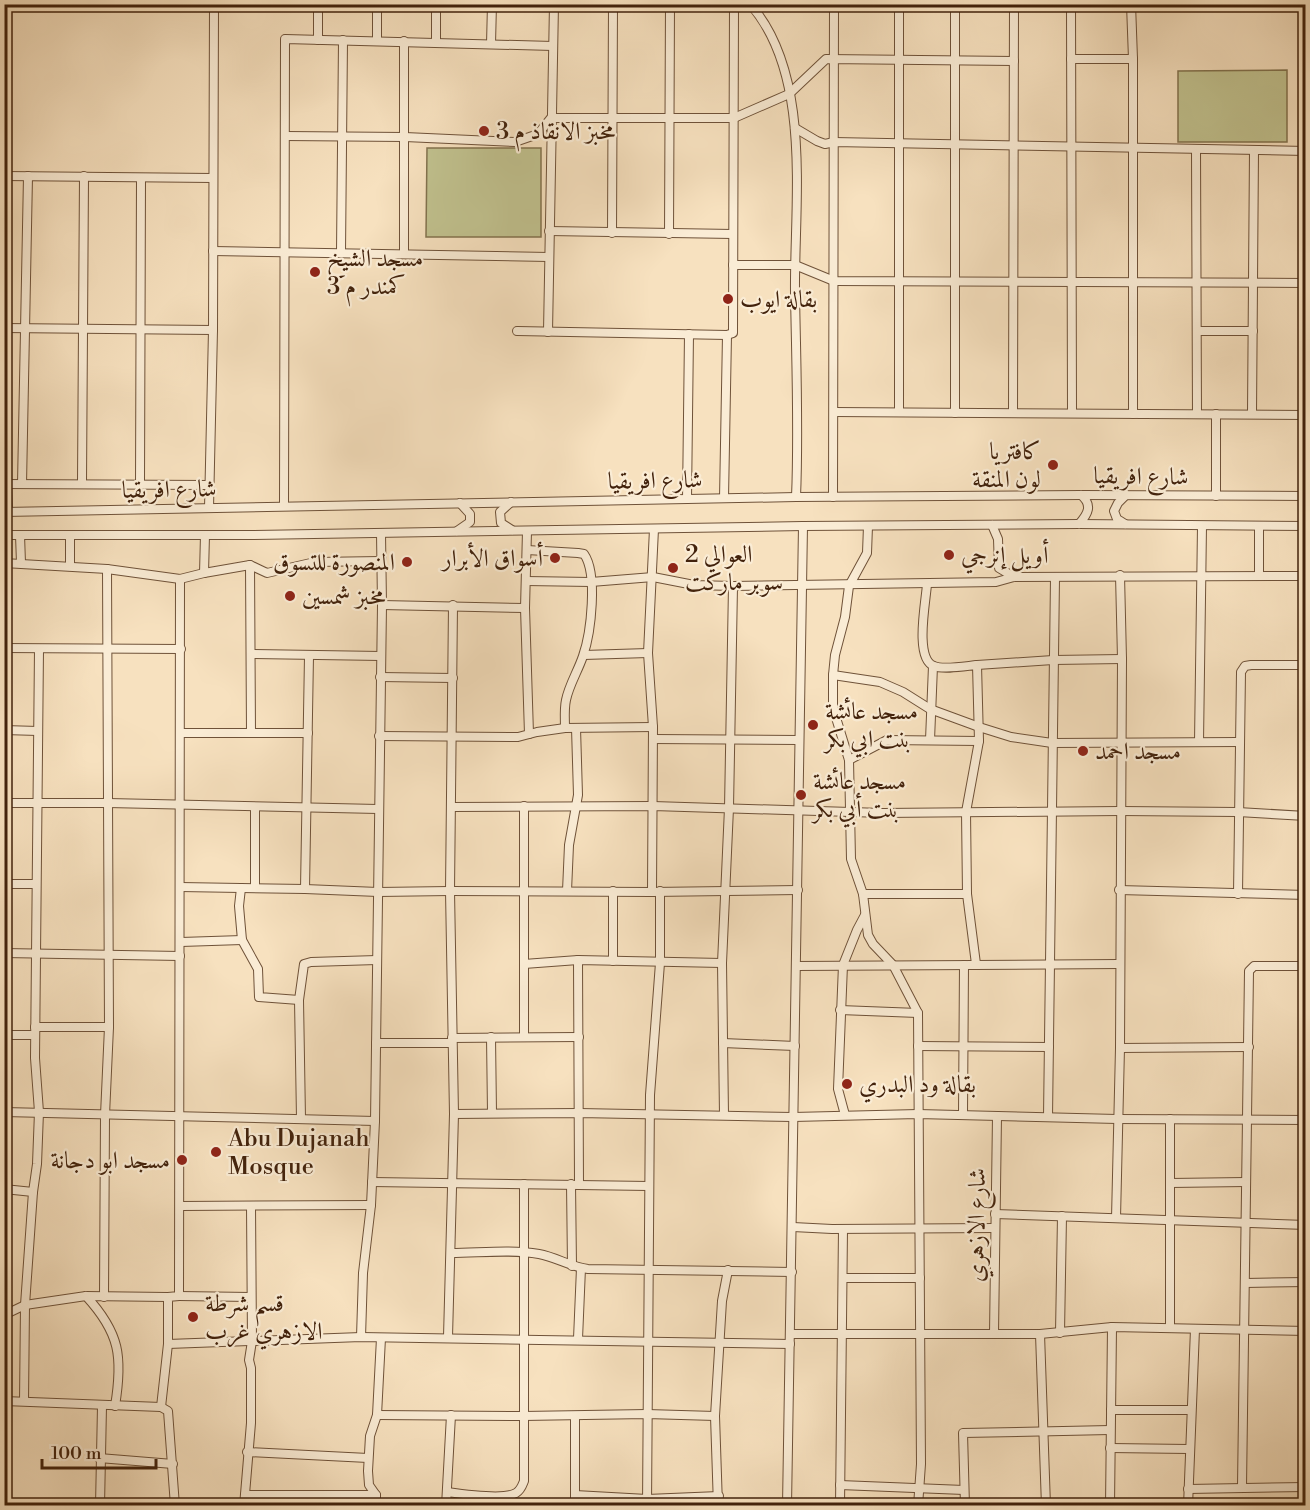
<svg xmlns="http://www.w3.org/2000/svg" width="1310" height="1510" font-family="'Libre Bodoni',Amiri,serif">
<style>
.green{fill:#c1c28f;stroke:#82724e;stroke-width:1.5}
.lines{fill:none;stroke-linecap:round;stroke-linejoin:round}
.minor-casing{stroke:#6f5239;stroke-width:10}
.minor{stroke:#faecd5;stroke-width:8}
.poi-dot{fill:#8f2418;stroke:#faecd5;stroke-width:2}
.labels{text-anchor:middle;stroke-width:4.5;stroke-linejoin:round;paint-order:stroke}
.poi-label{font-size:24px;fill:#42220c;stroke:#faecd5;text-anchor:start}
.street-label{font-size:24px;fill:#42220c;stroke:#faecd5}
</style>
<rect width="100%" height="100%" fill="#f7e1bf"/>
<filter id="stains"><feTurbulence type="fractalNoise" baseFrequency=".00333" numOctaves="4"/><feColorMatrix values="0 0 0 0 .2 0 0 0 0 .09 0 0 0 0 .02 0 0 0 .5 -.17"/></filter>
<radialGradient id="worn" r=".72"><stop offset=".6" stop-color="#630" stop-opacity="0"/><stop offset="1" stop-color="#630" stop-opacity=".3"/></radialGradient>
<g class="green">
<path d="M1287 70V142H1178V71Z"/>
<path d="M427 148H541V237H426Z"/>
</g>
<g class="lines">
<g class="minor-casing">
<g id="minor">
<path d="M750 4C813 75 794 204 795 292 796 360 799 429 796 497"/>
<path d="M899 4V412"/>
<path d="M1071 4 1072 413"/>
<path d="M1131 4 1133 59V414"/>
<path d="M318 40V4"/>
<path d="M377 41V4"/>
<path d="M404 41V254"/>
<path d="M436 42V4"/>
<path d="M491 44 492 4"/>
<path d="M1071 59H1133"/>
<path d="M795 128 817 141 825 144 834 142 1306 151"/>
<path d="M285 136 405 137 515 142 538 134 551 118H734L789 94 826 59 1014 61"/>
<path d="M1196 149 1197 414"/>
<path d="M4 176 213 178"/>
<path d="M549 231 733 234"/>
<path d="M612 233 613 4"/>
<path d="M669 234 670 4"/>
<path d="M213 251 549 257"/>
<path d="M341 252 343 40"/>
<path d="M733 265H795L834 281 1306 283"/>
<path d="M4 328 213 330"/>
<path d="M517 331 727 335 733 333 734 4"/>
<path d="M1197 331H1253"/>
<path d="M548 332 554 4"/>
<path d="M834 412 1306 415"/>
<path d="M955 413V4"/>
<path d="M1013 413 1014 4"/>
<path d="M1216 414V496"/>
<path d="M1252 414 1254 150"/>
<path d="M82 483 84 176"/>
<path d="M4 484 209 485"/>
<path d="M7 484 8 512"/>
<path d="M22 484 28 176"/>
<path d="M140 485 141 178"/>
<path d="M833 497 834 4"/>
<path d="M724 498 727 335"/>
<path d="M687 499 689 334"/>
<path d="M511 502 500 512 501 523 512 530"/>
<path d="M284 506 285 39 553 46"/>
<path d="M209 508 213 330 214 4"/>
<path d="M4 512 796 497 1081 495 1306 496"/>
<path d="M1079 524C1088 514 1093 505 1081 495"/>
<path d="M1125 524 1117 519 1114 511 1118 503 1126 495"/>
<path d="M992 525 998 539 999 568 1014 577"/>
<path d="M868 526 867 553 849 586 845 617 835 655 833 675V708L849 760 851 859 863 894 868 935 873 944 893 965 918 1013 921 1464 918 1506"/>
<path d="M1259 526V576"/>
<path d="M457 531 470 522V514L460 503"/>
<path d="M527 531 525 608 529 734"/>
<path d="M4 535H250L803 526 1079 524 1306 526"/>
<path d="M20 535 21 563"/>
<path d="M70 535V566"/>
<path d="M527 550 578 553 584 554C598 574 591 633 583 656 578 671 569 685 566 700 564 709 565 719 565 728"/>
<path d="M4 563 107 569 180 579 204 573 250 565 267 573 315 562 381 561"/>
<path d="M250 565 251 733"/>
<path d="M204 573 205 535"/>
<path d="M526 581 591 582 653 577 694 585 733 586 996 582 1014 577 1306 576"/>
<path d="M927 584C926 601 914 659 934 666 943 670 966 666 977 665L979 741 966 812 967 894 976 964"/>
<path d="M382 605 525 608"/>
<path d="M4 648 181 649"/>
<path d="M251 654 381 656"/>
<path d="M584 655 648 653"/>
<path d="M977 665 1053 660 1122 659"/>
<path d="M833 675 880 682 903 692 930 709 979 727 1011 737 1052 743 1239 742"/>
<path d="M380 677 453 678"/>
<path d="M4 730 38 731"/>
<path d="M180 733H308"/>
<path d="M379 736 518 737 537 732 565 728 653 727"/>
<path d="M653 739 799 740"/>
<path d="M930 740 933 666"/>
<path d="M1199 742 1202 526"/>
<path d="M849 760 887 740 979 741"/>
<path d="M4 803H108L378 809"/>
<path d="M451 807 653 806 883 813 1120 811 1238 812 1306 816"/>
<path d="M4 884H36"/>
<path d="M180 887 305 889 378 892 450 891 652 892 798 890"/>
<path d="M241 888 239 906 242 940 258 969 259 997 299 1000"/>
<path d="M255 888V807"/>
<path d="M305 889 309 656"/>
<path d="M1119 890 1306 895"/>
<path d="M567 891 569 845 578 795 576 728"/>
<path d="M652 892 653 727 648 653 654 529"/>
<path d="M863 894H967"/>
<path d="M1238 894 1241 672 1245 666 1251 665H1306"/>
<path d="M181 942 242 940"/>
<path d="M4 953 180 956"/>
<path d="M578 960 579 1183"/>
<path d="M613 961V891"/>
<path d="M524 964 578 960 722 963"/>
<path d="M796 966 1119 964"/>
<path d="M840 1010 918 1013"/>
<path d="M35 1027H109"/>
<path d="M4 1035H35"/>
<path d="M491 1037 492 1113"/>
<path d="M524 1037V806"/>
<path d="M452 1038 579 1037"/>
<path d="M376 1043H452"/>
<path d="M723 1043 795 1046"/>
<path d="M918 1046 1049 1047"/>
<path d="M1120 1048 1249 1047"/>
<path d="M4 1112 375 1121"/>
<path d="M454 1114 579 1113 793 1117 918 1114 1117 1119 1306 1120"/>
<path d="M724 1115 722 963 729 808 733 586"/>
<path d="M845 1115 838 1089 843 965 857 930 865 915"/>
<path d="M963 1115 964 965"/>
<path d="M1048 1117 1055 578"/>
<path d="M301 1118 299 1000 304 964 311 962 377 960"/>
<path d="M372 1182 649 1186"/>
<path d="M1170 1183 1246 1182"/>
<path d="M571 1184 572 1266"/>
<path d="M4 1189 33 1192"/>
<path d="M181 1206 371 1205"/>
<path d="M995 1214 1306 1225"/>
<path d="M1116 1218 1120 1048 1122 659 1120 575"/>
<path d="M793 1227 832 1229 995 1228"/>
<path d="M451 1253C479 1253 511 1249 539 1254 556 1257 571 1267 588 1269L792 1272"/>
<path d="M843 1278H920"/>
<path d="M1245 1283 1306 1282"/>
<path d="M86 1296C120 1333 123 1357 115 1406"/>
<path d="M179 1296 251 1297"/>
<path d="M104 1297 105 1115 109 1027 107 569"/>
<path d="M4 1315 25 1305 86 1296 168 1297"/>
<path d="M1170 1328V1119"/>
<path d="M1060 1333 1062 1216"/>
<path d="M790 1334H1040L1112 1327 1306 1331"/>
<path d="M994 1334 997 1116"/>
<path d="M1040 1334 1046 1506"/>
<path d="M361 1337 363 1273 371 1205 375 1121 382 605 381 533"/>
<path d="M448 1337 454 1114 450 891 453 605"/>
<path d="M578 1339 581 1268"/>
<path d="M168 1344 361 1337 790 1344"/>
<path d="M4 1401 161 1407 168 1411 175 1506"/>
<path d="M24 1401 25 1305 33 1192 37 1164 39 1112 35 1058 39 649"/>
<path d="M161 1407 168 1344V1297L179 1296 180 579"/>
<path d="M1111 1410H1191"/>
<path d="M377 1415 523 1416 647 1414 715 1416"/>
<path d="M575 1416V1506"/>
<path d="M1110 1448 1189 1449"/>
<path d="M247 1452 368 1458"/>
<path d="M99 1458 173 1464"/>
<path d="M840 1485 964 1490"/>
<path d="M1242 1487 1249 971 1254 966H1306"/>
<path d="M1188 1489 1306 1487"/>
<path d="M447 1492C461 1494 504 1500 516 1493 521 1490 522 1486 524 1481V1184"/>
<path d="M245 1495H376"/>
<path d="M575 1495 647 1499 719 1496"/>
<path d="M100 1506 102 1406"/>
<path d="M244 1506 251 1423V1368L249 1360 252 1341 251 1206"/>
<path d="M376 1506V1495L369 1485 368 1471 370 1436 377 1415 381 1338"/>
<path d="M446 1506 451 1415"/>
<path d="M647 1506 650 1095 660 963V891"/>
<path d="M718 1506 715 1416 722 1301 728 1270"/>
<path d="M787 1506 803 526"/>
<path d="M840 1506 843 1229"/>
<path d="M965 1506 963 1433 1110 1430"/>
<path d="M1110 1506 1112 1327"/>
<path d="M1188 1506 1195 1329"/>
</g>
</g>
<use href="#minor" class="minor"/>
</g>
<g class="poi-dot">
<circle cx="484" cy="131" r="6"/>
<circle cx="315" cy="272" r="6"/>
<circle cx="728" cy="299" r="6"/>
<circle cx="1053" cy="465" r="6"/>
<circle cx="949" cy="555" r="6"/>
<circle cx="555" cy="558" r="6"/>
<circle cx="407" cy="562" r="6"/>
<circle cx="673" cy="568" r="6"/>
<circle cx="290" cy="596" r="6"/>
<circle cx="813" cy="725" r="6"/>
<circle cx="1083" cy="751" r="6"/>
<circle cx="801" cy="795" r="6"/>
<circle cx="847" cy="1084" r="6"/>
<circle cx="216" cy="1152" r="6"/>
<circle cx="182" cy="1160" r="6"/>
<circle cx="193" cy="1317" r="6"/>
</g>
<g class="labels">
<g class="poi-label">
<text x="496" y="139">مخبز الانقاذ م 3</text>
<text x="327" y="266">مسجد الشيخ<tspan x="327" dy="28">كمندر م 3</tspan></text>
<text x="740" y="307">بقالة ايوب</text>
<text x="1041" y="459" text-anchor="end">كافتريا<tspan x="1041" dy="28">لون المنقة</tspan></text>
<text x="685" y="562">العوالي 2<tspan x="685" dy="28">سوبر ماركت</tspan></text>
<text x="961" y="563">أويل إنرجي</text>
<text x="543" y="566" text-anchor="end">أسواق الأبرار</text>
<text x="395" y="570" text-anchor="end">المنصورة للتسوق</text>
<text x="302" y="604">مخبز شمسين</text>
<text x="825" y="719">مسجد عائشة<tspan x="825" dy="28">بنت ابي بكر</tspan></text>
<text x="1095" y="759">مسجد احمد</text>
<text x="813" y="789">مسجد عائشة<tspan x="813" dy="28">بنت أبي بكر</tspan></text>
<text x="859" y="1092">بقالة ود البدري</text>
<text x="228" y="1146">Abu Dujanah<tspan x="228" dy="28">Mosque</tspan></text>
<text x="170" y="1168" text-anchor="end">مسجد ابو دجانة</text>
<text x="205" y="1311">قسم شرطة<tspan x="205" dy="28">الازهري غرب</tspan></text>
</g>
<g class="street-label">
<text transform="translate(1141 476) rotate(1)" y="8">شارع افريقيا</text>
<text transform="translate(655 480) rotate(-1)" y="8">شارع افريقيا</text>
<text transform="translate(169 489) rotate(-1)" y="8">شارع افريقيا</text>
<text transform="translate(976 1225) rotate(-89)" y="8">شارع الازهري</text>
</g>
</g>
<rect width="1310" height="1510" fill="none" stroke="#f7e1bf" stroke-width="24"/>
<rect x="6" y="6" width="1298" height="1498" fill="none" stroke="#42220c" stroke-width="3"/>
<rect x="12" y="12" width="1286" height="1486" fill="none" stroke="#42220c" stroke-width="1.5"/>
<path d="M42 1459v9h114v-9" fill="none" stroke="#42220c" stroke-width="3"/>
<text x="51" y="1459" font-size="18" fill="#42220c" stroke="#faecd5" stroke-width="4.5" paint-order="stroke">100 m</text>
<rect width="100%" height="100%" filter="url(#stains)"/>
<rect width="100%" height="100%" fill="url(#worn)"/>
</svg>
